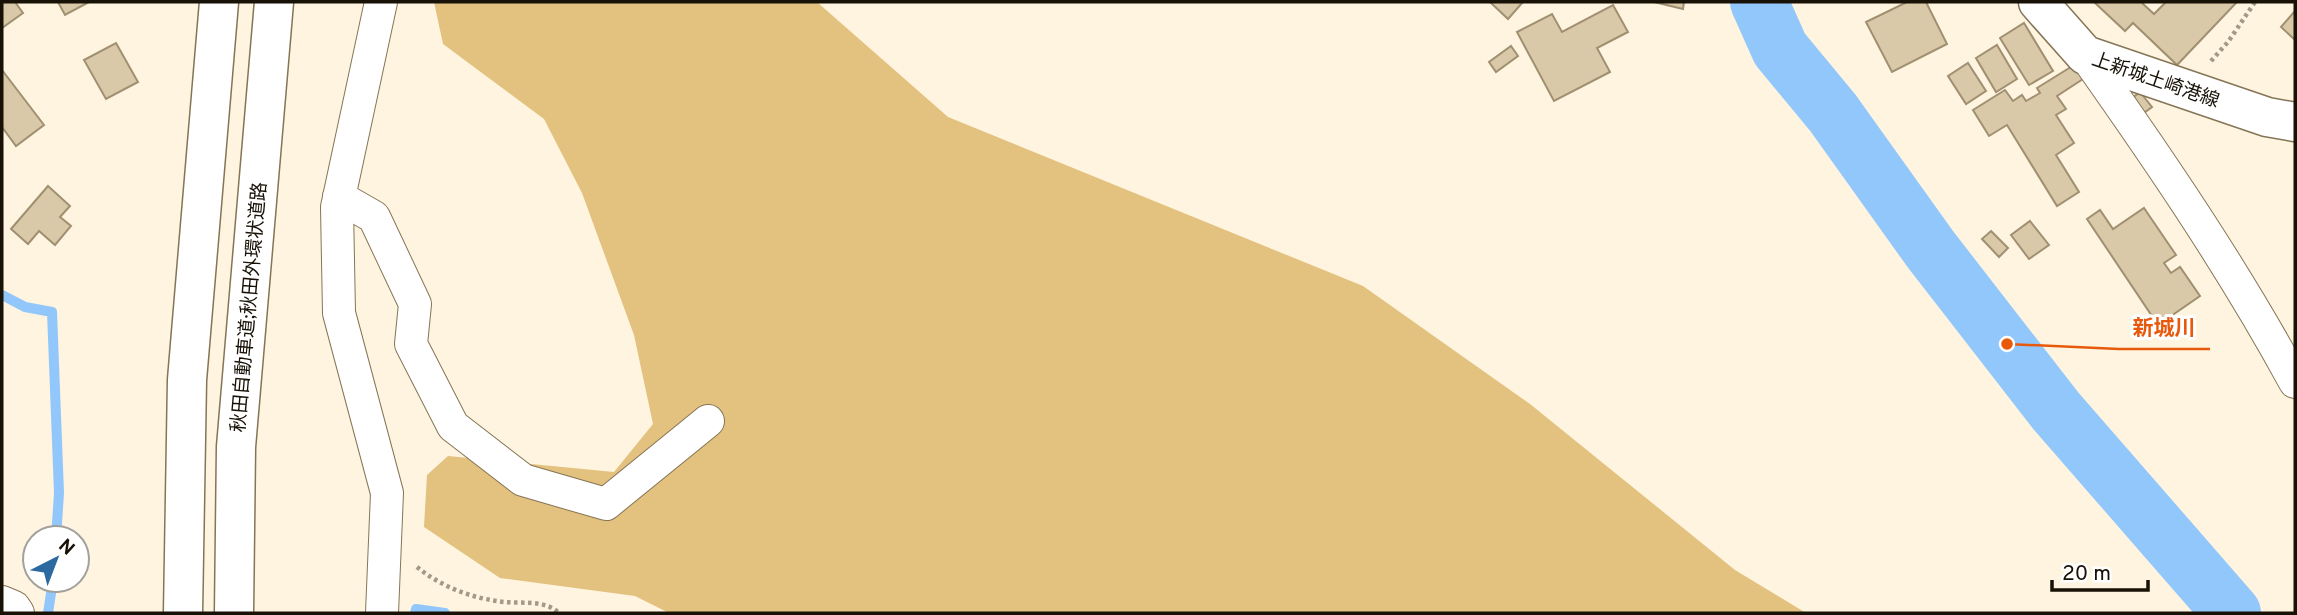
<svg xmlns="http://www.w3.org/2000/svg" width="2297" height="615" font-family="Overpass,'Noto Sans JP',sans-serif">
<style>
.forest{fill:#e3c17f}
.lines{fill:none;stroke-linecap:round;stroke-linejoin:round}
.stream{stroke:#92c7fb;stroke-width:10}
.river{stroke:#92c7fb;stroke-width:58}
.building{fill:#dac9a8;stroke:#a09071;stroke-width:2}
.street-casing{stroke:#857556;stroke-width:34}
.secondary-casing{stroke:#857556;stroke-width:41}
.highway-casing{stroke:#857556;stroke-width:41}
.path{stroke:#a29988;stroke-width:4.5;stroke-dasharray:3.5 3.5;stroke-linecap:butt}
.street{stroke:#fff;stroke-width:32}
.secondary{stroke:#fff;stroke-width:38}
.highway{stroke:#fff;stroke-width:38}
.labels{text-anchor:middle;stroke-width:6;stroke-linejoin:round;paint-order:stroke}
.street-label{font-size:19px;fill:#171106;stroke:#fff}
.leader{fill:none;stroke:#e8590c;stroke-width:2.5}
.callout-dot{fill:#e8590c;stroke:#fff;stroke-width:2.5}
.callout-label{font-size:21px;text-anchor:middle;font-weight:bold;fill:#e8590c;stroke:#fff;stroke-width:6;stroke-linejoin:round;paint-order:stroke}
</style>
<rect width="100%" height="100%" fill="#fef4df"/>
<path class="forest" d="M434 2H817L948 117 1363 286 1530 404 1735 570 1806 613H669L635 596 500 578 424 527 427 475 448 456 614 472 653 424 634 335 582 193 544 119 443 44Z"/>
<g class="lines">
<g class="stream">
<path d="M2 295 25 307 52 312 59 493 56 538"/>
<path d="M48 613 53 580"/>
<path d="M415 613 416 609 445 613"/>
</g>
<path class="river" d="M1759 2 1780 49 1833 113 1931 250 2056 411 2232 613"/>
</g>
<g class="building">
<path d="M2 2H15L23 13 2 28Z"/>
<path d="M58 2H89L65 15Z"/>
<path d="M1490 2H1523L1508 19Z"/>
<path d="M1654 2H1684L1683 9Z"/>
<path d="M1907 2H1926L1947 44 1892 72 1866 22Z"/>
<path d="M2094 2H2141L2154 14 2166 2H2237L2177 65 2133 23 2125 31Z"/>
<path d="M1613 5 1628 32 1597 48 1610 72 1554 101 1517 32 1552 14 1562 32Z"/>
<path d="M2295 11V40L2281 27Z"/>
<path d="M2024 23 2053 71 2029 85 2000 38Z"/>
<path d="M116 43 138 82 106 99 84 60Z"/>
<path d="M1997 45 2017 79 1996 92 1976 58Z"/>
<path d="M1511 46 1518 56 1496 72 1489 62Z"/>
<path d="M1968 63 1986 91 1966 104 1948 76Z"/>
<path d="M2074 65 2083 79 2057 96 2066 109 2056 115 2074 143 2056 155 2079 192 2057 206 2007 125 1989 136 1973 110 2005 90 2013 101 2022 95 2026 101 2040 93 2037 88Z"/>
<path d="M2 70 44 125 16 146 2 127Z"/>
<path d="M2140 92 2152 107 2137 118 2126 103Z"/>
<path d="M48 186 70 206 60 217 71 226 55 245 39 231 28 244 11 229Z"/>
<path d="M2144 208 2176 255 2164 263 2171 273 2180 267 2200 296 2158 325 2087 219 2100 210 2113 229Z"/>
<path d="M2030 221 2049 245 2029 259 2011 235Z"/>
<path d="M1991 231 2008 248 1999 257 1982 239Z"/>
</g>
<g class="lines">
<g class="street-casing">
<g id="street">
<path d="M381 2 337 207 339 313 387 493 382 613"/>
<path d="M2085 55C2160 161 2233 268 2295 382"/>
<path d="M339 197 374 217 415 304 411 344 453 426 523 480 606 504 708 421"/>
<path d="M2 602 14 607 18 613"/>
</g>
</g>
<g class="secondary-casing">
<path id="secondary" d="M2038 2 2085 55 2267 117 2295 122"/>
</g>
<g class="highway-casing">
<g id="highway">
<path d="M183 613 187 380 219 2"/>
<path d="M234 613 236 447 274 2"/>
</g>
</g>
<g class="path">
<path d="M2211 61 2228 42 2255 2"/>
<path d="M417 567C439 585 468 597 497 601 518 605 543 598 559 613"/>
</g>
<use href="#street" class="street"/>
<use href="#secondary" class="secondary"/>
<use href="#highway" class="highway"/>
</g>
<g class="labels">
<g class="street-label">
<text transform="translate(2156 79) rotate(19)" y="7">上新城土崎港線</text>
<text transform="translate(248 307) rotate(-85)" y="7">秋田自動車道;秋田外環状道路</text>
</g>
</g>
<path class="leader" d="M2007 344L2119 349H2210"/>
<circle class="callout-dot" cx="2007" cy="344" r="7"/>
<g class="callout-label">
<text x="2164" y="335">新城川</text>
</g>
<rect width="2297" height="615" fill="none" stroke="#171106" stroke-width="7"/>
<g transform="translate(56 559) rotate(42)"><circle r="33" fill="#ffffff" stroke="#a2a09b" stroke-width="2"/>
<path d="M0-5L12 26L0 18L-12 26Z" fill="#2b69a0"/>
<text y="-10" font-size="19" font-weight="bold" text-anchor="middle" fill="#171106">N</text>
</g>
<path d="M2052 580v10h96v-10" fill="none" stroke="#171106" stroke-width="3.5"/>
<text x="2062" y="580" font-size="21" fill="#171106" stroke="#ffffff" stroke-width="5" paint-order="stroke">20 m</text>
</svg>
